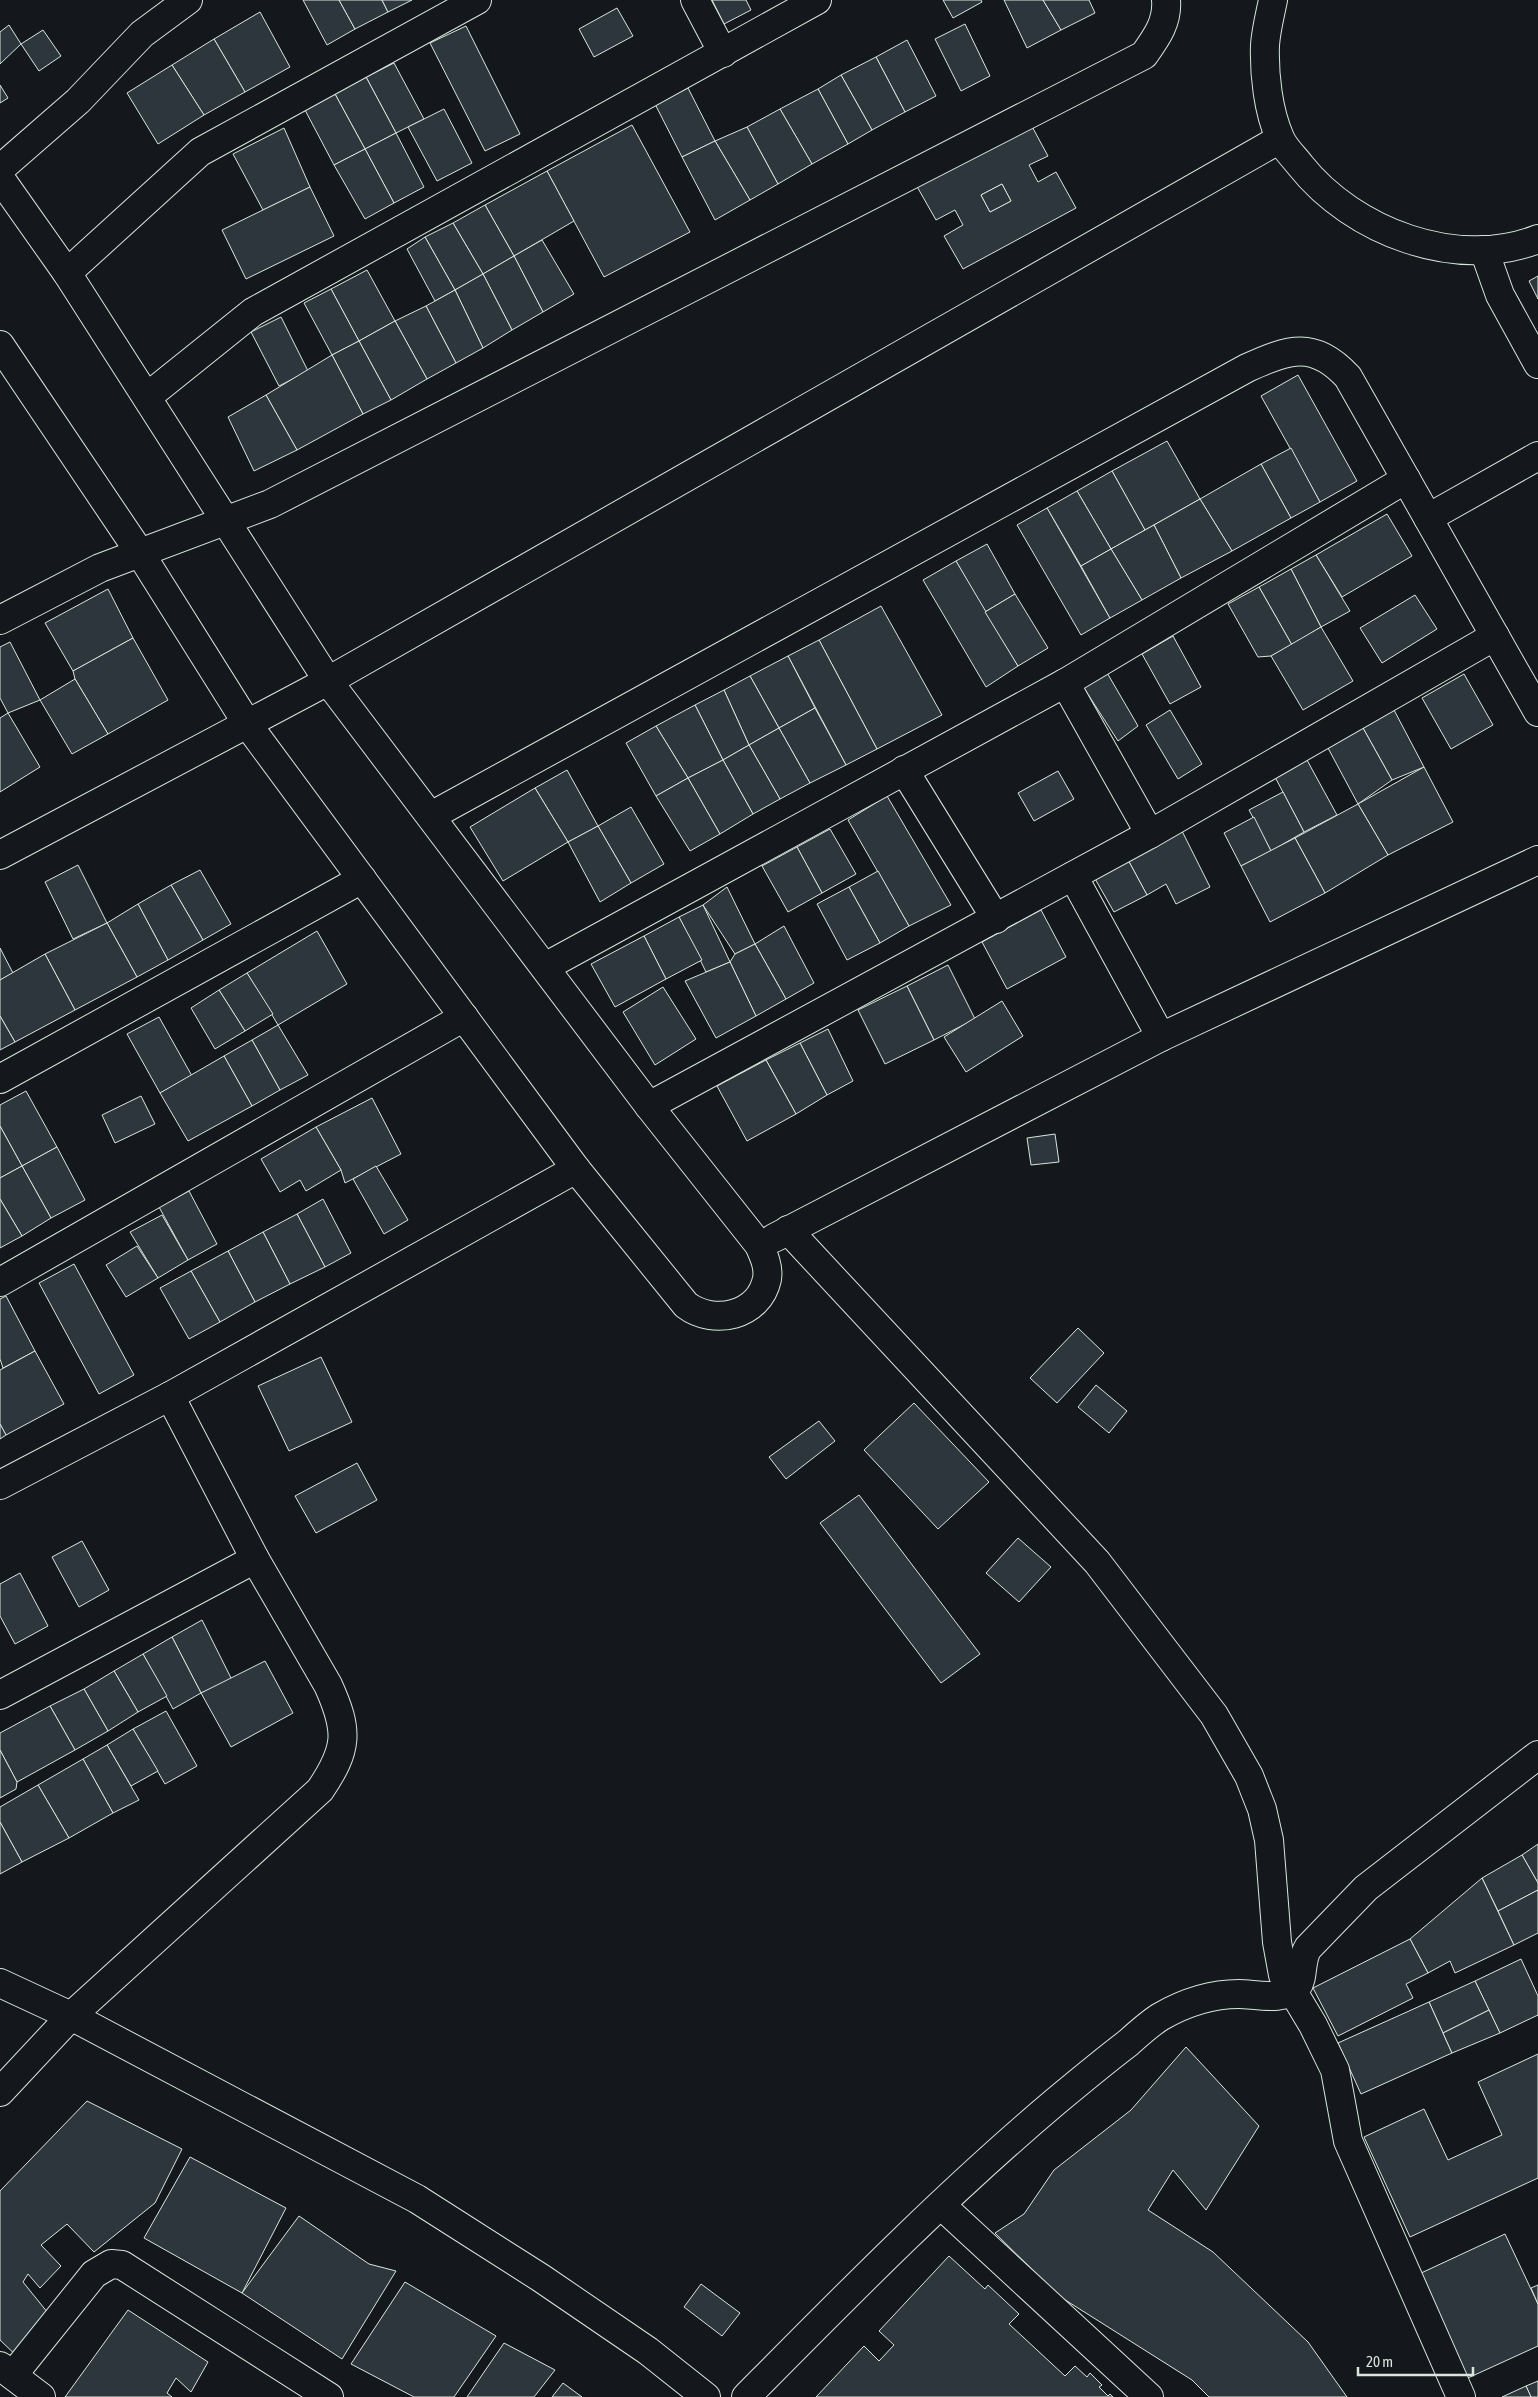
<svg xmlns="http://www.w3.org/2000/svg" width="1538" height="2397" font-family="'Asap Condensed',sans-serif">
<style>
.building{fill:#2c363c;stroke:#d8e6dc;fill-rule:evenodd}
.lines{fill:none;stroke-linecap:round;stroke-linejoin:round}
.street-casing{stroke:#d8e6dc;stroke-width:30}
.street{stroke:#14181c;stroke-width:28}
</style>
<rect width="100%" height="100%" fill="#14181c"/>
<g class="building">
<path d="M303 0H339L355 29 327 45Z"/>
<path d="M339 0H382L388 12 355 29Z"/>
<path d="M382 0H412L388 12Z"/>
<path d="M712 0H746L751 10 724 24Z"/>
<path d="M943 0H981L982 2 953 18Z"/>
<path d="M1004 0H1043L1061 30 1027 48Z"/>
<path d="M1043 0H1089L1095 13 1061 30Z"/>
<path d="M617 8 633 36 594 57 579 29Z"/>
<path d="M260 12 290 67 245 92 214 39Z"/>
<path d="M965 24 990 76 961 91 935 39Z"/>
<path d="M9 25 21 44 0 64V32Z"/>
<path d="M466 26 520 134 485 151 430 43Z"/>
<path d="M43 30 61 56 39 71 21 44Z"/>
<path d="M214 39 245 92 204 115 172 65Z"/>
<path d="M907 40 936 96 905 112 876 57Z"/>
<path d="M876 57 905 112 872 130 841 75Z"/>
<path d="M394 63 424 119 396 133 366 77Z"/>
<path d="M172 65 204 115 158 144 127 93Z"/>
<path d="M841 75 872 130 848 144 818 89Z"/>
<path d="M366 77 396 133 365 149 335 94Z"/>
<path d="M0 85 8 98 0 103Z"/>
<path d="M688 88 715 141 682 157 655 104Z"/>
<path d="M818 89 848 144 812 164 780 109Z"/>
<path d="M335 94 365 149 334 165 305 110Z"/>
<path d="M444 109 472 163 437 181 408 127Z"/>
<path d="M780 109 812 164 778 184 747 127Z"/>
<path d="M1029 121 1048 156 1029 165 1038 182 1056 172 1076 208 963 269 944 236 963 225 955 210 936 220 915 183ZM1002 184 1011 201 990 212 981 195Z"/>
<path d="M632 125 690 232 604 277 547 171Z"/>
<path d="M747 127 778 184 750 200 715 141Z"/>
<path d="M284 128 310 187 263 210 233 154Z"/>
<path d="M396 133 424 187 394 203 365 149Z"/>
<path d="M715 141 750 200 715 220 682 157Z"/>
<path d="M365 149 394 203 365 219 334 165Z"/>
<path d="M547 171 574 221 514 256 485 205Z"/>
<path d="M1002 184 1011 201 990 212 981 195Z"/>
<path d="M310 187 334 236 246 279 222 230Z"/>
<path d="M485 205 514 256 483 274 453 223Z"/>
<path d="M453 223 483 274 455 290 425 237Z"/>
<path d="M425 237 455 290 435 301 407 249Z"/>
<path d="M542 240 574 294 543 312 514 256Z"/>
<path d="M514 256 543 312 512 330 483 274Z"/>
<path d="M367 270 395 321 359 341 331 289Z"/>
<path d="M483 274 512 330 483 348 455 290Z"/>
<path d="M1538 276V299L1529 281Z"/>
<path d="M331 289 359 341 332 355 304 303Z"/>
<path d="M455 290 483 348 456 363 426 306Z"/>
<path d="M426 306 456 363 427 379 395 321Z"/>
<path d="M281 317 308 371 279 386 251 332Z"/>
<path d="M395 321 427 379 391 400 359 341Z"/>
<path d="M359 341 391 400 363 414 332 355Z"/>
<path d="M332 355 363 414 297 450 266 395Z"/>
<path d="M1298 375 1357 481 1320 502 1261 396Z"/>
<path d="M266 395 297 450 254 471 228 417Z"/>
<path d="M1167 441 1200 499 1145 530 1112 471Z"/>
<path d="M1291 448 1320 502 1291 518 1261 464Z"/>
<path d="M1261 464 1291 518 1232 551 1200 499Z"/>
<path d="M1112 471 1145 530 1111 549 1077 491Z"/>
<path d="M1077 491 1111 549 1081 566 1047 508Z"/>
<path d="M1200 499 1232 551 1181 578 1154 525Z"/>
<path d="M1047 508 1110 618 1081 635 1017 525Z"/>
<path d="M1387 514 1412 556 1342 597 1316 555Z"/>
<path d="M1154 525 1181 578 1142 600 1111 549Z"/>
<path d="M987 544 1015 594 985 612 956 561Z"/>
<path d="M1111 549 1142 600 1110 618 1081 566Z"/>
<path d="M1316 555 1350 611 1321 627 1291 569Z"/>
<path d="M956 561 1018 666 986 687 923 580Z"/>
<path d="M1291 569 1321 627 1292 645 1259 587Z"/>
<path d="M1259 587 1292 645 1271 656 1258 657 1228 604Z"/>
<path d="M108 589 133 638 73 671 45 623Z"/>
<path d="M1015 594 1048 648 1018 666 985 612Z"/>
<path d="M1415 595 1437 629 1382 663 1360 628Z"/>
<path d="M881 606 942 715 877 749 819 640Z"/>
<path d="M1321 627 1353 681 1303 710 1271 656Z"/>
<path d="M1173 636 1201 687 1170 704 1142 654Z"/>
<path d="M133 638 168 700 108 734 75 679 73 671Z"/>
<path d="M819 640 877 749 846 765 788 656Z"/>
<path d="M10 642 40 700 8 713 0 698V647Z"/>
<path d="M788 656 815 708 779 728 750 676Z"/>
<path d="M1106 671 1138 726 1118 741 1082 685Z"/>
<path d="M1464 674 1493 725 1451 749 1422 698Z"/>
<path d="M750 676 779 728 749 745 724 690Z"/>
<path d="M75 679 108 734 72 754 40 700Z"/>
<path d="M724 690 749 745 723 760 695 705Z"/>
<path d="M695 705 723 760 688 778 656 726Z"/>
<path d="M815 708 846 765 810 783 779 728Z"/>
<path d="M1170 710 1202 764 1178 779 1146 725Z"/>
<path d="M1394 710 1424 767 1392 780 1363 728Z"/>
<path d="M8 713 40 767 0 792V718Z"/>
<path d="M656 726 688 778 656 796 626 743Z"/>
<path d="M779 728 810 783 780 799 749 745Z"/>
<path d="M1363 728 1392 780 1358 804 1328 748Z"/>
<path d="M749 745 780 799 753 814 723 760Z"/>
<path d="M723 760 753 814 720 834 688 778Z"/>
<path d="M1307 760 1337 815 1304 832 1275 777Z"/>
<path d="M1424 767 1453 822 1388 855 1358 804Z"/>
<path d="M567 770 598 826 568 842 535 788Z"/>
<path d="M1058 771 1074 799 1034 821 1018 793Z"/>
<path d="M688 778 720 834 690 851 656 796Z"/>
<path d="M535 788 568 842 503 881 470 827Z"/>
<path d="M1283 792 1304 832 1271 851 1249 810Z"/>
<path d="M887 796 951 905 909 926 848 820Z"/>
<path d="M1358 804 1388 855 1325 893 1295 838Z"/>
<path d="M631 807 664 864 631 883 598 826Z"/>
<path d="M1254 817 1271 851 1241 866 1224 833Z"/>
<path d="M598 826 631 883 600 902 568 842Z"/>
<path d="M830 829 856 874 822 893 797 847Z"/>
<path d="M1181 829 1210 887 1176 904 1166 884 1147 895 1127 858Z"/>
<path d="M1295 838 1325 893 1270 922 1241 866Z"/>
<path d="M797 847 822 893 788 912 762 866Z"/>
<path d="M1127 858 1147 895 1114 912 1094 877Z"/>
<path d="M78 865 107 923 73 939 45 882Z"/>
<path d="M200 870 231 924 203 940 171 885Z"/>
<path d="M878 871 909 926 880 943 849 887Z"/>
<path d="M171 885 203 940 168 960 138 904Z"/>
<path d="M727 887 755 944 735 954 703 905Z"/>
<path d="M849 887 880 943 847 960 817 904Z"/>
<path d="M138 904 168 960 137 977 107 923Z"/>
<path d="M703 905 730 962 706 972 679 917Z"/>
<path d="M1041 910 1066 957 1007 989 982 942Z"/>
<path d="M679 917 702 960 666 979 644 936Z"/>
<path d="M107 923 137 977 75 1010 45 954Z"/>
<path d="M784 926 814 983 786 999 755 944Z"/>
<path d="M317 931 347 984 278 1025 247 973Z"/>
<path d="M644 936 666 979 615 1007 591 964Z"/>
<path d="M755 944 786 999 756 1016 730 962 735 954Z"/>
<path d="M0 948 13 973 0 980Z"/>
<path d="M45 954 75 1010 15 1042 0 1016V980Z"/>
<path d="M730 962 756 1016 716 1038 685 981Z"/>
<path d="M948 965 975 1019 934 1040 907 986Z"/>
<path d="M247 973 273 1014 245 1031 219 990Z"/>
<path d="M907 986 934 1040 885 1064 858 1010Z"/>
<path d="M663 987 696 1039 655 1065 623 1012Z"/>
<path d="M219 990 245 1031 215 1049 191 1008Z"/>
<path d="M1002 1001 1023 1036 966 1072 944 1037Z"/>
<path d="M0 1016 15 1042 0 1050Z"/>
<path d="M159 1017 192 1076 160 1093 127 1034Z"/>
<path d="M278 1025 308 1075 280 1090 252 1040Z"/>
<path d="M828 1029 853 1081 827 1095 800 1043Z"/>
<path d="M252 1040 280 1090 252 1106 224 1056Z"/>
<path d="M800 1043 827 1095 796 1114 766 1060Z"/>
<path d="M224 1056 252 1106 188 1141 160 1093Z"/>
<path d="M766 1060 796 1114 747 1141 717 1086Z"/>
<path d="M26 1091 57 1147 22 1166 0 1126V1105Z"/>
<path d="M141 1096 155 1124 115 1143 102 1115Z"/>
<path d="M372 1098 401 1154 345 1183 341 1170 316 1127Z"/>
<path d="M0 1126 22 1166 0 1178Z"/>
<path d="M316 1127 341 1170 306 1191 300 1180 280 1192 261 1159Z"/>
<path d="M1055 1134 1059 1162 1031 1165 1027 1138Z"/>
<path d="M57 1147 85 1200 51 1218 22 1166Z"/>
<path d="M22 1166 51 1218 22 1236 0 1199V1178Z"/>
<path d="M376 1166 408 1220 384 1234 353 1179Z"/>
<path d="M189 1191 217 1244 188 1260 159 1207Z"/>
<path d="M0 1199 22 1236 0 1248Z"/>
<path d="M323 1199 351 1253 325 1267 297 1214Z"/>
<path d="M297 1214 325 1267 290 1284 263 1232Z"/>
<path d="M162 1215 188 1260 158 1278 130 1232Z"/>
<path d="M263 1232 290 1284 255 1302 228 1251Z"/>
<path d="M137 1246 158 1278 126 1297 106 1265Z"/>
<path d="M228 1251 255 1302 220 1322 191 1271Z"/>
<path d="M74 1264 134 1375 99 1394 39 1283Z"/>
<path d="M191 1271 220 1322 189 1339 160 1288Z"/>
<path d="M6 1296 35 1351 3 1368 0 1359V1299Z"/>
<path d="M1078 1328 1104 1353 1057 1403 1030 1378Z"/>
<path d="M35 1351 64 1404 6 1435 0 1424V1370Z"/>
<path d="M321 1357 352 1422 289 1451 258 1386Z"/>
<path d="M1096 1385 1127 1411 1109 1433 1078 1407Z"/>
<path d="M914 1403 989 1482 938 1529 864 1450Z"/>
<path d="M819 1421 835 1441 786 1479 769 1457Z"/>
<path d="M0 1424 6 1435 0 1439Z"/>
<path d="M357 1463 377 1500 316 1533 295 1496Z"/>
<path d="M859 1495 980 1654 941 1683 820 1523Z"/>
<path d="M1018 1538 1051 1567 1019 1602 986 1573Z"/>
<path d="M82 1541 109 1590 79 1607 52 1557Z"/>
<path d="M20 1573 48 1626 15 1644 0 1616V1584Z"/>
<path d="M202 1620 232 1680 201 1693 172 1637Z"/>
<path d="M172 1637 201 1693 173 1709 143 1654Z"/>
<path d="M143 1654 167 1696 138 1712 114 1671Z"/>
<path d="M265 1661 293 1713 231 1747 201 1693Z"/>
<path d="M114 1671 138 1712 108 1731 84 1689Z"/>
<path d="M84 1689 108 1731 75 1750 50 1706Z"/>
<path d="M50 1706 75 1750 17 1782 0 1750V1733Z"/>
<path d="M166 1711 197 1766 165 1784 133 1729Z"/>
<path d="M133 1729 158 1771 131 1786 107 1745Z"/>
<path d="M107 1745 139 1800 113 1813 83 1759Z"/>
<path d="M0 1750 17 1782 16 1789 0 1798Z"/>
<path d="M83 1759 113 1813 69 1838 38 1785Z"/>
<path d="M38 1785 69 1838 22 1862 0 1822V1807Z"/>
<path d="M0 1822 22 1862 0 1874Z"/>
<path d="M1538 1844V1883L1522 1855Z"/>
<path d="M1522 1855 1538 1883V1890L1498 1911 1482 1878Z"/>
<path d="M1482 1878 1514 1945 1455 1973 1450 1961 1428 1973 1410 1939Z"/>
<path d="M1538 1890V1933L1514 1945 1498 1911Z"/>
<path d="M1410 1939 1428 1973 1406 1984 1413 1998 1338 2036 1313 1988Z"/>
<path d="M1521 1959 1538 1996V2015L1500 2033 1475 1981Z"/>
<path d="M1475 1981 1489 2010 1443 2033 1429 2002Z"/>
<path d="M1429 2002 1452 2053 1361 2094 1338 2043Z"/>
<path d="M1489 2010 1500 2033 1452 2053 1443 2033Z"/>
<path d="M1186 2047 1259 2126 1206 2210 1173 2170 1148 2210 1213 2252 1308 2342 1347 2397H1209L1192 2380 1059 2296 995 2233 1024 2214 1054 2170 1131 2110Z"/>
<path d="M1538 2054V2178L1410 2237 1364 2137 1424 2109 1448 2160 1502 2135 1478 2082Z"/>
<path d="M87 2101 182 2149 155 2203 94 2252 67 2224 41 2245 61 2266 40 2288 28 2274 23 2282 48 2313 23 2362 0 2340V2191Z"/>
<path d="M190 2157 286 2208 242 2293 144 2238Z"/>
<path d="M299 2216 369 2264 396 2271 342 2359 242 2293Z"/>
<path d="M1505 2234 1538 2304V2346L1468 2378 1419 2274Z"/>
<path d="M949 2256 985 2289 988 2285 1019 2314 1009 2324 1065 2376 1075 2366 1087 2377 1090 2373 1102 2385 1099 2387 1108 2396 1110 2394 1113 2397H816L864 2346 879 2361 894 2345 879 2331Z"/>
<path d="M405 2282 496 2336 454 2397H414L351 2364Z"/>
<path d="M701 2284 740 2313 722 2336 684 2307Z"/>
<path d="M1538 2285V2304L1531 2288Z"/>
<path d="M128 2310 208 2362 191 2392 176 2378 167 2393 172 2397H65Z"/>
<path d="M504 2343 555 2370 534 2397H467Z"/>
<path d="M1538 2381V2397H1531L1526 2386Z"/>
<path d="M563 2383 582 2397H552Z"/>
<path d="M1526 2386 1531 2397H1502Z"/>
</g>
<g class="lines">
<g class="street-casing">
<g id="street">
<path d="M695 0 723 53"/>
<path d="M1273 0C1270 15 1266 30 1265 45 1264 74 1268 111 1280 138 1284 148 1294 157 1300 165 1353 232 1457 271 1538 239"/>
<path d="M0 169 78 101 142 34 188 0"/>
<path d="M0 178 67 273 328 681 649 1106 759 1245C764 1256 769 1267 767 1279 759 1316 714 1326 686 1305L576 1169 248 725 140 553 0 345"/>
<path d="M1484 250 1500 295 1538 364"/>
<path d="M67 273 200 152 477 0"/>
<path d="M147 397 253 312 817 0"/>
<path d="M1538 456 1428 518 1538 712"/>
<path d="M0 620 100 568 270 504 1144 55C1156 38 1168 22 1166 0"/>
<path d="M1065 683 1150 834"/>
<path d="M904 770 996 919"/>
<path d="M431 816 1247 368C1289 349 1314 340 1348 377L1428 518"/>
<path d="M0 855 328 681 1280 139"/>
<path d="M1073 876 1161 1037"/>
<path d="M545 967 1065 683 1406 479"/>
<path d="M0 1079 362 879"/>
<path d="M649 1106 1150 834 1495 636"/>
<path d="M788 1230 1097 1562 1214 1715 1249 1776 1262 1809 1269 1840 1277 1942 1283 1975 1313 2025 1335 2070 1348 2141 1461 2397"/>
<path d="M774 1238 1161 1037 1538 860"/>
<path d="M0 1282 464 1017"/>
<path d="M0 1485 170 1396 576 1169"/>
<path d="M0 1695 255 1559"/>
<path d="M0 1983 71 2016 417 2199 541 2278 648 2351 706 2397"/>
<path d="M0 2092 71 2016 320 1790C348 1749 349 1731 328 1685L255 1559 170 1396"/>
<path d="M941 2205 1149 2397"/>
<path d="M0 2366 41 2397"/>
<path d="M13 2375 94 2274 111 2264 122 2265 329 2397"/>
<path d="M746 2397C846 2296 946 2194 1055 2102 1079 2082 1103 2062 1128 2043 1138 2034 1149 2024 1160 2017 1184 2003 1212 1994 1239 1994 1255 1994 1285 2002 1297 1987 1304 1978 1300 1960 1308 1948L1366 1888 1538 1755"/>
</g>
</g>
<use href="#street" class="street"/>
</g>
<path d="M1358 2367v8h115v-8" fill="none" stroke="#d8e6dc" stroke-width="2.5"/>
<text x="1366" y="2367" font-size="15" fill="#d8e6dc" stroke="#14181c" stroke-width="4" paint-order="stroke">20 m</text>
</svg>
